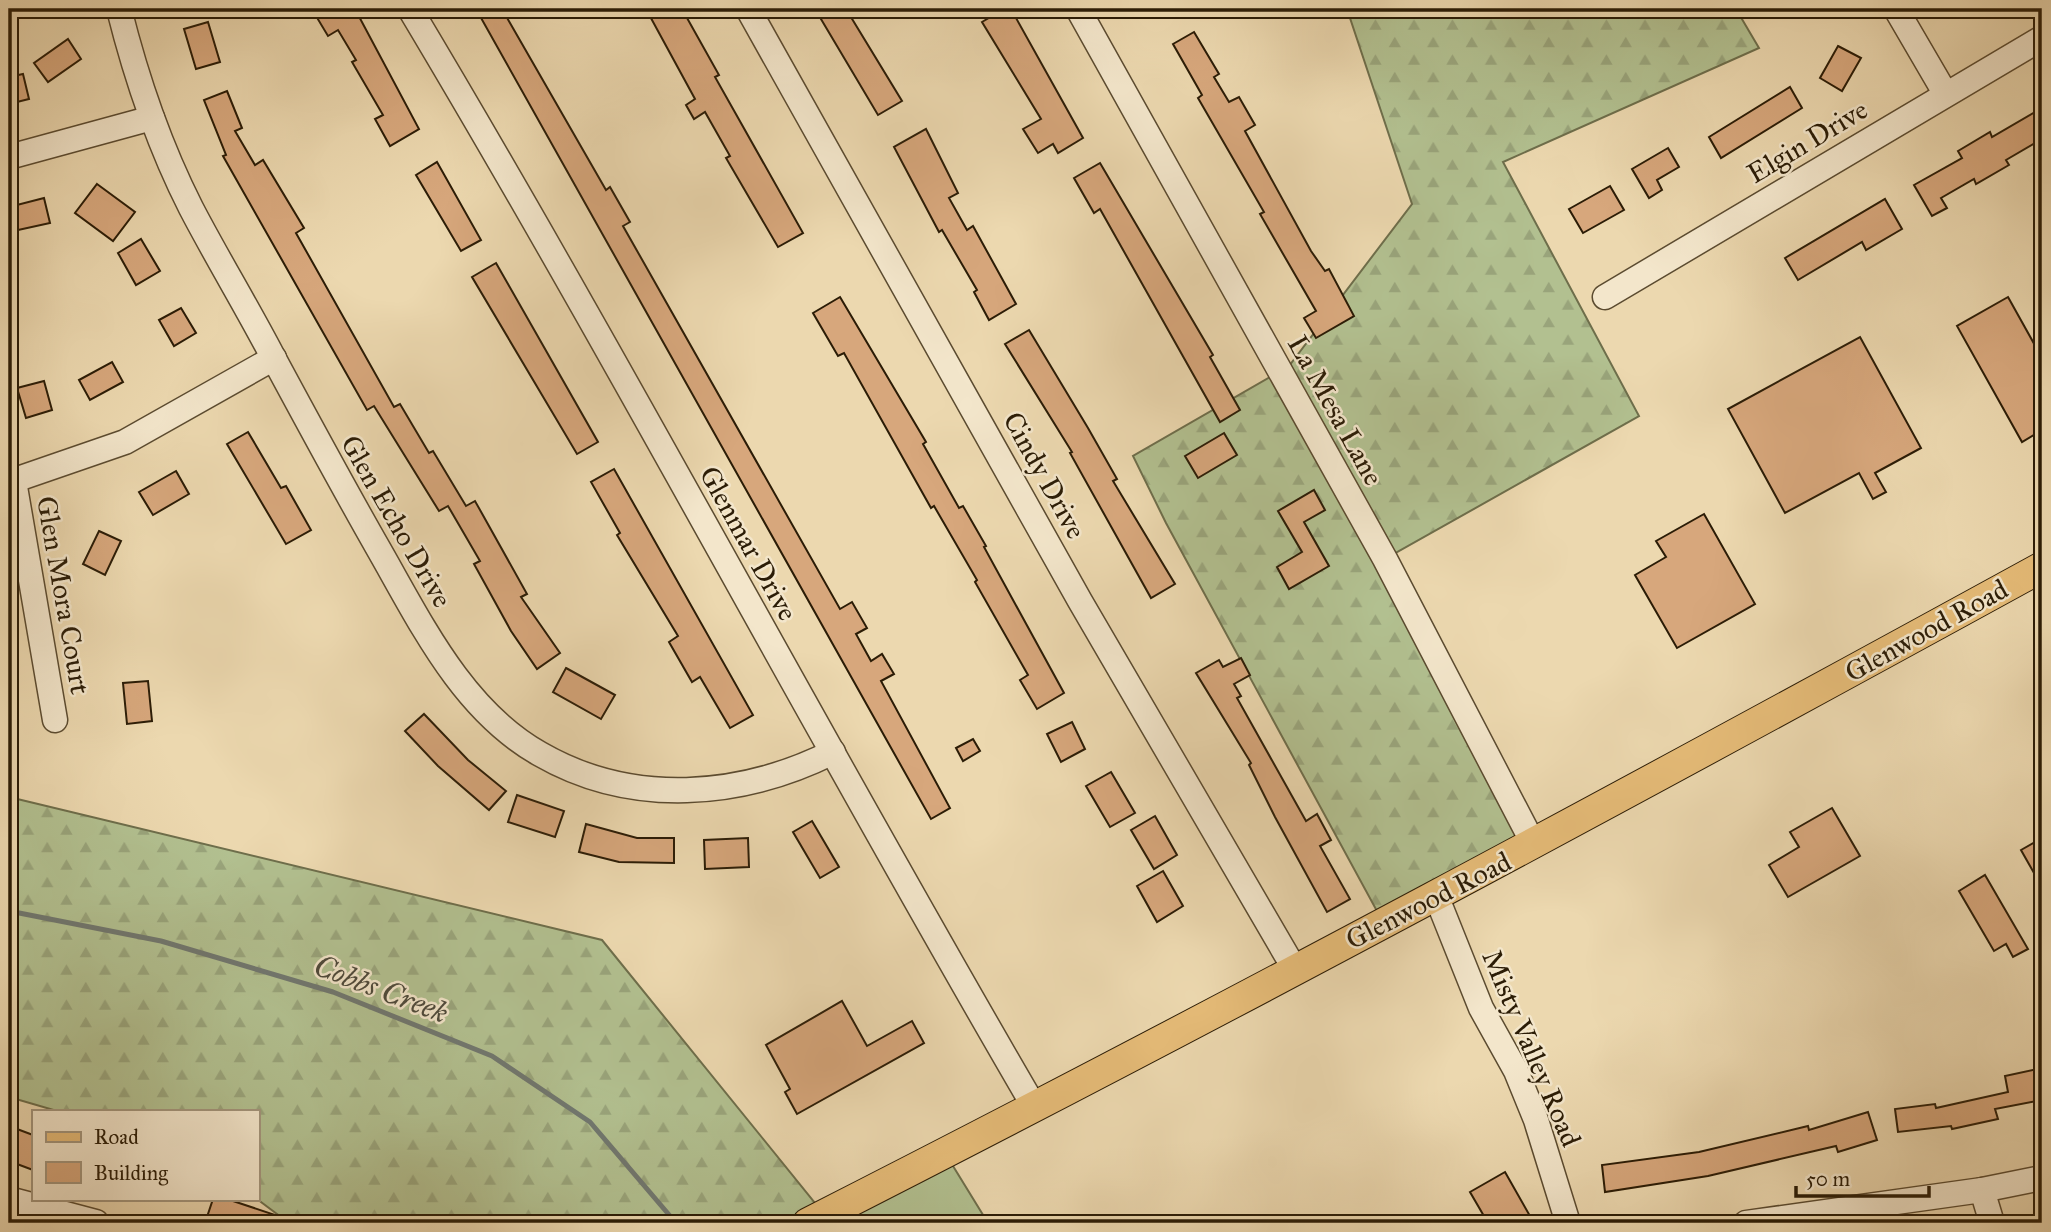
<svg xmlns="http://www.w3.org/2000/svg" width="2051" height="1232" font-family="'IM FELL Great Primer',serif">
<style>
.forest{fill:url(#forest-firs);stroke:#6e6e4b;stroke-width:2}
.park{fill:#b2c090;stroke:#6e6e4b;stroke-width:2}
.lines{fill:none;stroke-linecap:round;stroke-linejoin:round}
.stream{stroke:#717870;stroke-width:5}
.building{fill:#d7a77c;stroke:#2b1c06;stroke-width:2}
.minor-casing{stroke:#5b4b30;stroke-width:27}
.major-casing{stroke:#2b1c06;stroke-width:32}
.minor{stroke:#f3e6cb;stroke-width:24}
.major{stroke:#e6bc78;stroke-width:30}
.labels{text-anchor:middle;stroke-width:5;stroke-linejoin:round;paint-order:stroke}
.street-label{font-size:28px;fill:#2b1c06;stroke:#f3e6cb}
.water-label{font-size:30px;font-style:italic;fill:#4e4a3b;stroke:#f3e6cb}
</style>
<defs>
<pattern id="forest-firs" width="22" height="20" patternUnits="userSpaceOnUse" patternTransform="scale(1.75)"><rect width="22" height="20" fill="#b2c090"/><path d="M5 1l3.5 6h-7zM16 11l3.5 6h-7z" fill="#99a47b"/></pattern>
</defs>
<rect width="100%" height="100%" fill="#ecd8af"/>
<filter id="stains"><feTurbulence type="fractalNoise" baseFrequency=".00286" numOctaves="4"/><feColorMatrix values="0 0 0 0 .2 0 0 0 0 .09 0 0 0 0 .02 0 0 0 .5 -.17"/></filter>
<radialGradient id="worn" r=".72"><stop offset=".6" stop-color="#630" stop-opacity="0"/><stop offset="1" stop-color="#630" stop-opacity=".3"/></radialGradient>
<g class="forest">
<path d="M1347 9H1736L1759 48 1503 162 1639 416 1385 559 1527 840 1378 913 1166 523 1133 456 1289 366 1412 204Z"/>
<path d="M9 797 602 940 828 1219 819 1223H289L257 1199V1111H57L9 1097Z"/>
</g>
<path class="park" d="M945 1153 988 1223H819Z"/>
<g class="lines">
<path class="stream" d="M9 911 161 941 333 992 492 1056 590 1122 676 1223"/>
</g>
<g class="building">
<path d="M329 9H355L419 129 390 146 375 119 383 115 352 62 356 60 338 30 328 36 316 16Z"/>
<path d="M476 9H502L606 190 610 187 630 222 623 226 840 609 852 602 867 628 856 634 871 661 882 654 894 674 881 681 950 808 931 819Z"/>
<path d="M646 9H682L719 75 715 77 803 233 778 247 726 158 730 156 705 112 694 119 686 105 695 99Z"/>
<path d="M815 9H846L902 101 878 115Z"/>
<path d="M1004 9H1011L1083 138 1058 153 1053 144 1038 153 1023 129 1041 119 982 22Z"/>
<path d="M208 22 220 62 196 69 184 29Z"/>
<path d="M1194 32 1219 74 1214 77 1229 102 1239 97 1255 125 1245 131 1311 251 1325 271 1329 269 1354 316 1316 338 1304 318 1316 311 1260 214 1264 212 1198 98 1202 95 1173 44Z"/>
<path d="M68 39 81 59 48 82 34 63Z"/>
<path d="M1838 46 1861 58 1842 91 1820 78Z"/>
<path d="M23 74 29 99 9 104V77Z"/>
<path d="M1790 87 1802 108 1721 158 1709 137Z"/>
<path d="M227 91 242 128 235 131 255 165 263 160 304 228 296 233 394 407 400 404 429 453 433 451 466 506 475 501 527 594 521 597 560 653 537 669 511 631 474 564 480 561 448 506 439 511 374 406 367 410 223 156 226 155 204 100Z"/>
<path d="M2042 108V139L2006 160 2009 165 1976 184 1974 179 1941 198 1947 208 1932 216 1914 185 1962 158 1958 151 1990 132 1992 137Z"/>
<path d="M926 129 958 193 949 198 967 230 973 226 1016 304 989 320 974 292 977 290 942 230 939 232 894 147Z"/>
<path d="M1668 148 1679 167 1657 180 1662 190 1649 198 1632 169Z"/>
<path d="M437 162 481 240 461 251 416 175Z"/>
<path d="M1100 163 1213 355 1210 357 1240 410 1220 422 1100 209 1094 213 1074 178Z"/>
<path d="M97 184 135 212 113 241 75 213Z"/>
<path d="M1610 186 1624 210 1583 233 1569 209Z"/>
<path d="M44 198 50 223 9 232V207Z"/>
<path d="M1885 199 1902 229 1866 250 1862 242 1798 280 1785 258Z"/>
<path d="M141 239 160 271 136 285 118 253Z"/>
<path d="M496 263 598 442 577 454 472 277Z"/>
<path d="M840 297 926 442 923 444 959 508 963 506 986 546 984 547 1064 693 1037 709 1020 680 1028 675 975 582 977 580 934 506 931 508 844 353 838 356 813 313Z"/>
<path d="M2008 297 2042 358V430L2022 442 1957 326Z"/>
<path d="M181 308 196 333 174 346 159 320Z"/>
<path d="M1029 330 1088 428 1117 479 1113 481 1175 584 1151 598 1070 453 1072 452 1005 344Z"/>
<path d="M1860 337 1921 448 1875 473 1886 492 1873 499 1859 473 1785 513 1728 409Z"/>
<path d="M112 362 123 382 90 400 79 380Z"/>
<path d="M44 381 52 410 26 418 17 388Z"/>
<path d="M248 432 281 488 286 486 311 530 286 544 227 444Z"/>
<path d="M1224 433 1237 455 1198 478 1185 456Z"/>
<path d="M614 469 753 715 730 728 700 677 692 682 669 642 678 636 617 535 620 533 591 482Z"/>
<path d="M176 471 189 494 153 515 139 492Z"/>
<path d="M1314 490 1325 510 1304 522 1329 566 1289 589 1277 567 1302 552 1278 511Z"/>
<path d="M1704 514 1755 604 1677 648 1635 575 1666 557 1656 541Z"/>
<path d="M99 531 121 541 105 575 83 564Z"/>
<path d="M1241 658 1250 675 1234 684 1241 696 1237 698 1306 821 1317 814 1331 840 1320 846 1350 899 1327 912 1275 817 1249 765 1251 763 1196 673 1219 660 1223 667Z"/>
<path d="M566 668 615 695 601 719 553 692Z"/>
<path d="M148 681 152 721 127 724 123 683Z"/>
<path d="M424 714 468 760 506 791 489 810 438 766 405 731Z"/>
<path d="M1072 722 1085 749 1061 762 1047 734Z"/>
<path d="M973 739 980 751 963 761 956 748Z"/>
<path d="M1111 772 1135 813 1110 827 1086 786Z"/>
<path d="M517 795 564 811 555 837 508 822Z"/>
<path d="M1832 808 1860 856 1788 897 1769 865 1799 847 1790 832Z"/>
<path d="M1155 816 1177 855 1154 869 1131 830Z"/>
<path d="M812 821 839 867 820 878 793 832Z"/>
<path d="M586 824 637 838H674V863L619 862 579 852Z"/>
<path d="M748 838 749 867 705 869 704 840Z"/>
<path d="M2042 838V887L2021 850Z"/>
<path d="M1163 871 1183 906 1157 922 1137 886Z"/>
<path d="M1985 875 2028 949 2013 957 2006 944 1994 951 1959 891Z"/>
<path d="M842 1001 867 1046 912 1021 924 1043 797 1114 785 1092 790 1089 766 1045Z"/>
<path d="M2042 1068V1100L1995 1109 1998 1119 1952 1129 1951 1126 1898 1132 1895 1109 1935 1104 1936 1108 2008 1092 2005 1076Z"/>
<path d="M1868 1112 1877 1140 1838 1152 1836 1146 1708 1176 1605 1192 1602 1165 1699 1152 1808 1126 1809 1130Z"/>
<path d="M9 1126 33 1135V1170L9 1161Z"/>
<path d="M1505 1172 1530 1216 1517 1223H1488L1470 1192Z"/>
<path d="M213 1199H227L293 1221 292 1223H205Z"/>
</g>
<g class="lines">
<g class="minor-casing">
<g id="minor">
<path d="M119 9C136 77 159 145 191 208 217 258 247 307 273 357 308 422 342 485 378 548 421 623 462 710 540 754 632 807 741 798 833 752"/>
<path d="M410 9C626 370 822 744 1035 1108"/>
<path d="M748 9 1080 601 1294 968"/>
<path d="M1078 9 1385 559 1534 845"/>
<path d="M1896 9 1945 93"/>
<path d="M9 157 152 118"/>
<path d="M1605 297 2042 38"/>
<path d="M14 481 55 720"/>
<path d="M9 482 125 442 274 358"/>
<path d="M1437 898 1481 1008 1516 1071 1536 1120 1568 1223"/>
<path d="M1982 1190 1992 1223"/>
<path d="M9 1199 96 1222"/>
<path d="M1746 1223 1982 1190 2042 1178"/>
</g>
</g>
<g class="major-casing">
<path id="major" d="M808 1223C1223 1012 1633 791 2042 567"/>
</g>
<use href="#minor" class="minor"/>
<use href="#major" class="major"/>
</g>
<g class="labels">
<g class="street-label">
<text transform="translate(1807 141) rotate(-31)" y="10">Elgin Drive</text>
<text transform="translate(1336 410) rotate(61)" y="10">La Mesa Lane</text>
<text transform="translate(1045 475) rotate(61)" y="10">Cindy Drive</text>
<text transform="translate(397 521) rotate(60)" y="10">Glen Echo Drive</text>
<text transform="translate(749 543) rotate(61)" y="10">Glenmar Drive</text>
<text transform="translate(64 595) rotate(80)" y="10">Glen Mora Court</text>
<text transform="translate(1926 630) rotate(-29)" y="10">Glenwood Road</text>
<text transform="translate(1428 900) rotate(-27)" y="10">Glenwood Road</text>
<text transform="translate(1532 1048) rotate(67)" y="10">Misty Valley Road</text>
</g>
<g class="water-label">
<text transform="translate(381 989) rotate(21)" y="10">Cobbs Creek</text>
</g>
</g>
<rect width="2051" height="1232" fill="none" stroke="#ecd8af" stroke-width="35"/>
<rect x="10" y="10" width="2030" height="1211" fill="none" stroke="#2b1c06" stroke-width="3.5"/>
<rect x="18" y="18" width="2016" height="1197" fill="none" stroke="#2b1c06" stroke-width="2"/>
<rect x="32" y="1110" width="228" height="91" fill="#f3e6cb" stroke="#a3957c" stroke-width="2"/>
<rect x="46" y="1132" width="35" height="10" fill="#e6bc78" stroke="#a3957c" stroke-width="2"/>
<text x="94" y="1144" font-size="21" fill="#2b1c06">Road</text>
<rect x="46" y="1162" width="35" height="21" fill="#d7a77c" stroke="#a3957c" stroke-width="2"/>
<text x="94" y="1180" font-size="21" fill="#2b1c06">Building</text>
<path d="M1796 1186v10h133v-10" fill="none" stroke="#2b1c06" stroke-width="3.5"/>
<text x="1806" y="1186" font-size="21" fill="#2b1c06" stroke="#f3e6cb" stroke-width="5" paint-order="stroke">50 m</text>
<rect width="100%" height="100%" filter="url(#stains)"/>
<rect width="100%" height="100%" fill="url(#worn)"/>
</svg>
